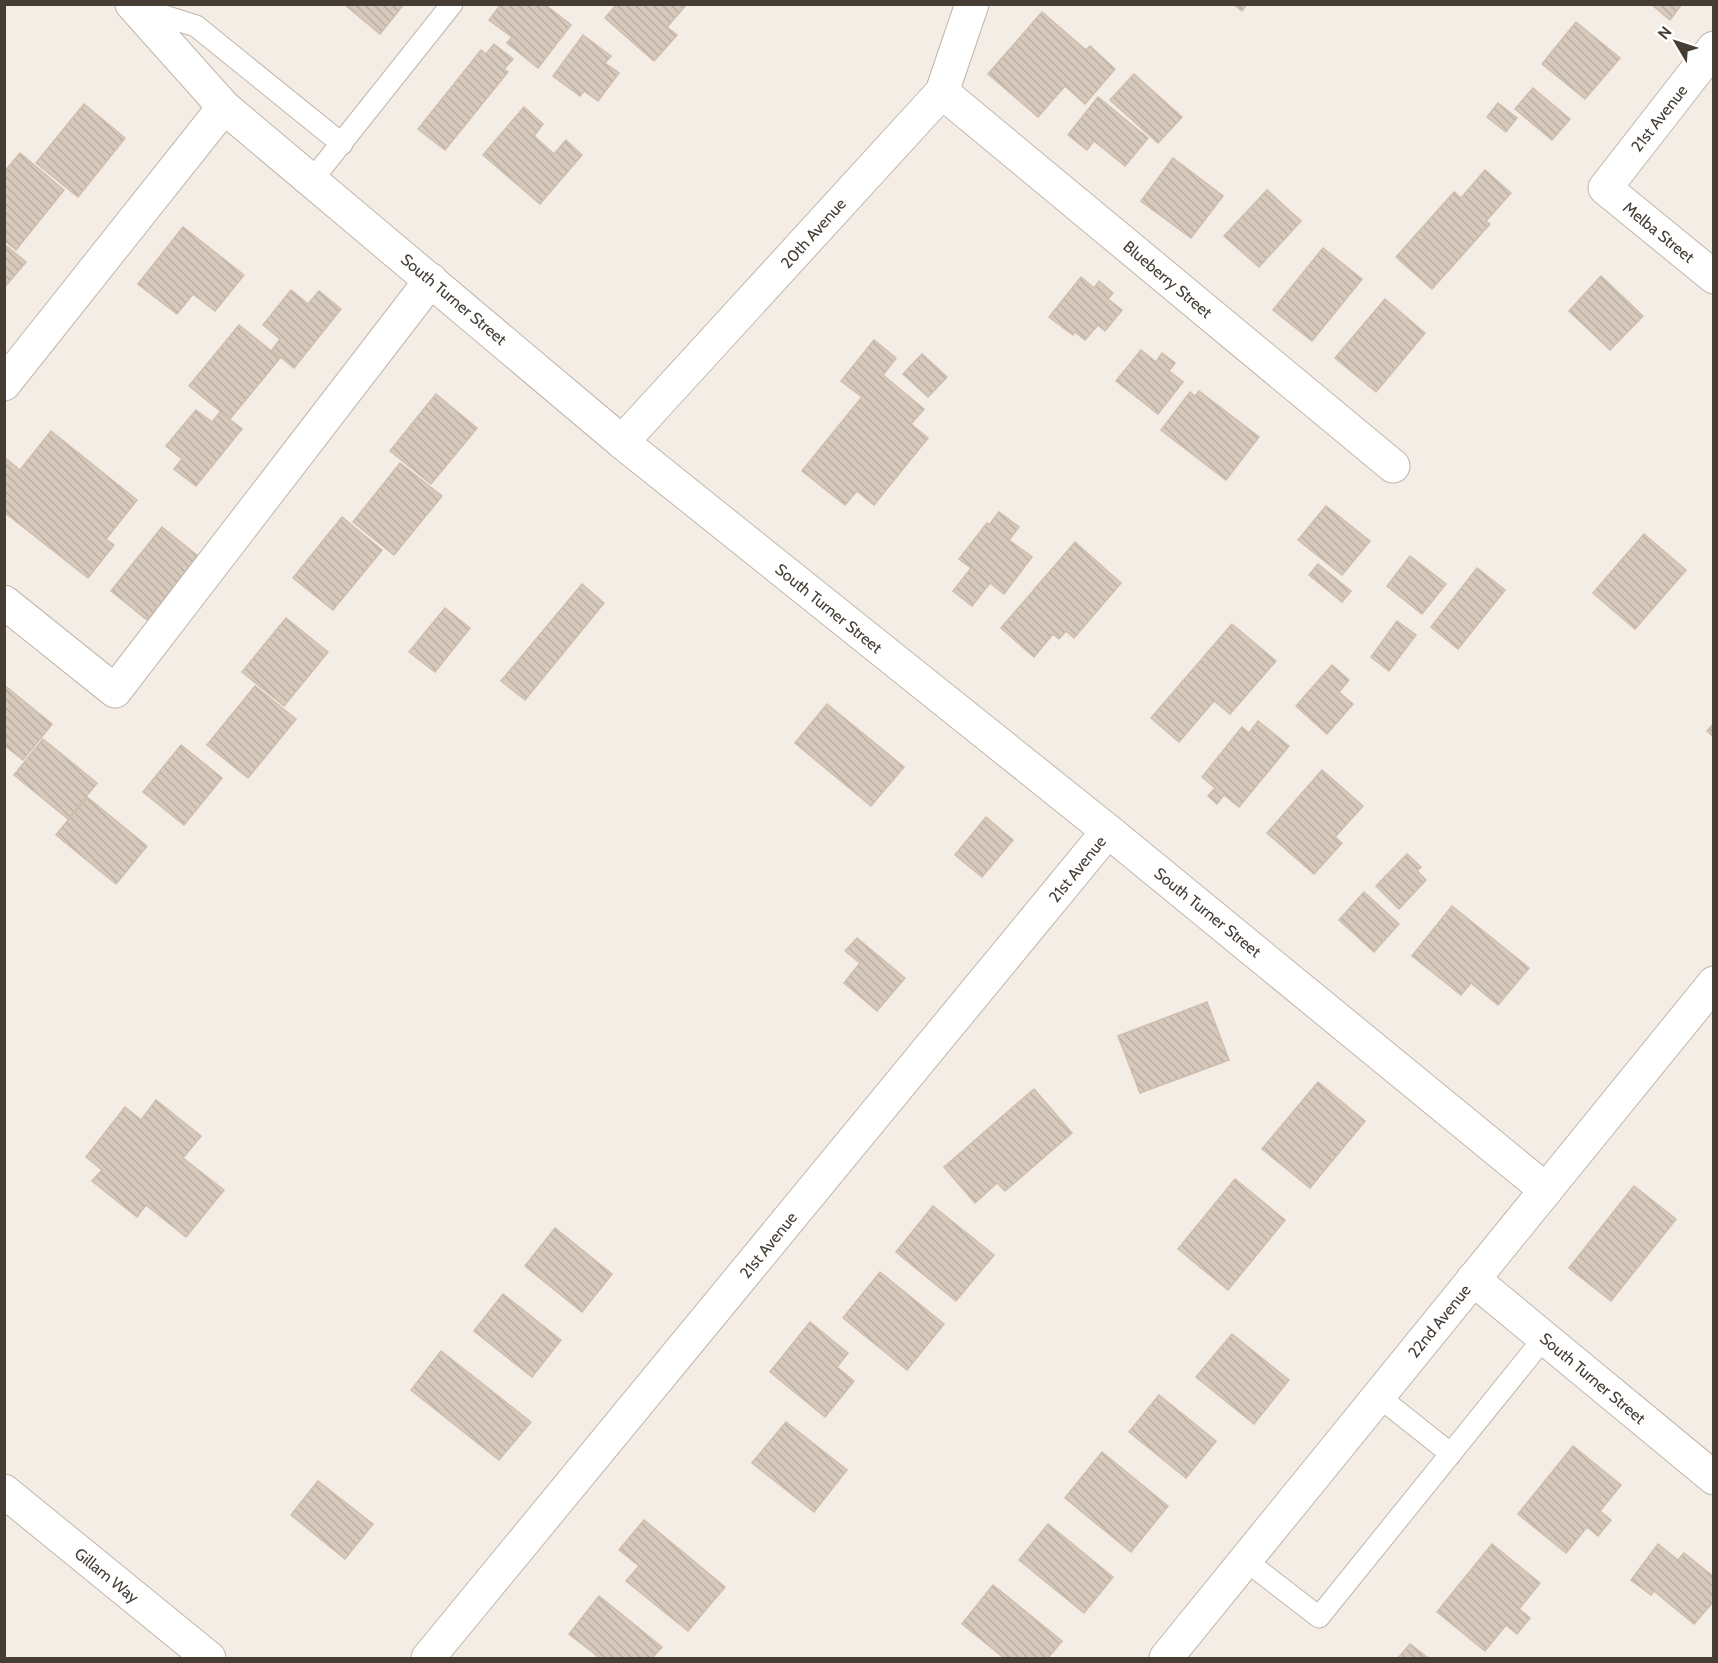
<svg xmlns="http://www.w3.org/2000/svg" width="1718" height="1663" font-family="Cabin,sans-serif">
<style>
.building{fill:url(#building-back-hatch);stroke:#cfbead;stroke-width:1.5}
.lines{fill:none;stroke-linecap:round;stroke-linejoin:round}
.service-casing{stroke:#c1b6aa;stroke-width:23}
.minor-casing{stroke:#c1b6aa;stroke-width:35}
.service{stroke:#fff;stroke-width:21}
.minor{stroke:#fff;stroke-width:33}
.labels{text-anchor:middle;stroke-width:4.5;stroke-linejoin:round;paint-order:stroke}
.street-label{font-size:16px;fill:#453d34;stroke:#fff}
</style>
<defs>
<pattern id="building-back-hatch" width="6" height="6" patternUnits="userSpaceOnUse" patternTransform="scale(1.5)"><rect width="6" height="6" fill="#d7cabd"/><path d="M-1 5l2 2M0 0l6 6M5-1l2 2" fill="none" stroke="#baaea3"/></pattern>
</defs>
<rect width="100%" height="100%" fill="#f3ede5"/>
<g class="building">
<path d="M344 4H404L380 34Z"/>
<path d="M501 4H544L571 25 538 68 507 43 512 37 489 20Z"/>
<path d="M617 4H687L667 27 677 35 654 61 605 18Z"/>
<path d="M1233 4H1247L1242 11Z"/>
<path d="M1651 4H1682L1670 20Z"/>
<path d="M1042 12 1086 50 1090 46 1115 69 1085 104 1065 86 1038 117 988 74Z"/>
<path d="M1576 22 1620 58 1585 99 1542 64Z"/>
<path d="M583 35 611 56 605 63 619 73 598 101 584 91 580 96 553 76Z"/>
<path d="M494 44 513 59 504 69 508 72 445 150 418 129 481 50 486 54Z"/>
<path d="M1134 74 1182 117 1158 143 1110 100Z"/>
<path d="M1533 88 1570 119 1552 140 1515 109Z"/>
<path d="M1098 97 1148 138 1125 166 1094 141 1087 150 1068 135Z"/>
<path d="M1498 103 1517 118 1506 132 1487 117Z"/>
<path d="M84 104 125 138 78 197 36 163Z"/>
<path d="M524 107 543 124 534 136 554 154 566 140 582 155 540 204 483 155Z"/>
<path d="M20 153 64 190 16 250 4 240V172Z"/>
<path d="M1173 158 1223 196 1191 238 1141 201Z"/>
<path d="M1485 170 1511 193 1486 221 1490 224 1432 289 1396 257 1454 192 1461 198Z"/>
<path d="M1267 190 1301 221 1259 267 1224 236Z"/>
<path d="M183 227 244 275 215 311 193 294 177 314 138 284Z"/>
<path d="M4 244 26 262 4 288Z"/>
<path d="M1323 248 1362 279 1312 341 1273 310Z"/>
<path d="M1601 276 1643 316 1610 350 1569 311Z"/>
<path d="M1081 277 1094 288 1099 281 1113 293 1108 299 1122 310 1105 331 1098 325 1085 340 1075 332 1073 335 1049 317Z"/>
<path d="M291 290 308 304 319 291 341 309 294 368 272 350 280 339 263 325Z"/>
<path d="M1385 299 1425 333 1376 392 1335 358Z"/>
<path d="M239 325 280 358 230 419 189 386Z"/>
<path d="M874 340 896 358 883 375 924 409 911 424 928 438 874 505 857 491 845 505 802 471 862 397 841 381Z"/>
<path d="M1141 350 1156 362 1162 353 1175 363 1169 371 1183 382 1158 414 1116 381Z"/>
<path d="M922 354 947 377 928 397 903 374Z"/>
<path d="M1199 391 1259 437 1226 480 1161 430 1190 392 1195 396Z"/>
<path d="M436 394 477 428 431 484 390 451Z"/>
<path d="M196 410 212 422 220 412 242 429 196 486 174 469 182 459 166 446Z"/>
<path d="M51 431 137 500 106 539 114 545 88 578 4 512V457L20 470Z"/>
<path d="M400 463 442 496 394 555 353 522Z"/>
<path d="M1326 506 1370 541 1342 575 1298 540Z"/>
<path d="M999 512 1019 527 1009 540 1032 557 1004 594 990 583 972 606 953 591 971 568 959 559 987 523 989 525Z"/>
<path d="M342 517 382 550 333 610 293 578Z"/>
<path d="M162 527 198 556 147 620 111 591Z"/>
<path d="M1644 534 1686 570 1635 629 1593 593Z"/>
<path d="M1075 542 1121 583 1074 638 1066 631 1059 639 1053 634 1034 657 1001 628Z"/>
<path d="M1410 556 1446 584 1422 614 1387 586Z"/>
<path d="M1318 564 1351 591 1342 602 1309 575Z"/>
<path d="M1477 568 1505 590 1458 649 1431 627Z"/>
<path d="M582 584 604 603 525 700 501 681Z"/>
<path d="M445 608 470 628 435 672 409 652Z"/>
<path d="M286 618 328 652 284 706 242 672Z"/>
<path d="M1397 621 1416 635 1389 671 1371 657Z"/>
<path d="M1232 624 1276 661 1230 714 1214 701 1179 742 1151 718Z"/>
<path d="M1332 665 1349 680 1339 692 1353 704 1327 734 1296 706Z"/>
<path d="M4 685 52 724 23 760 4 745Z"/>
<path d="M255 686 296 719 248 778 207 745Z"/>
<path d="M827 704 904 767 871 806 795 743Z"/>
<path d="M1258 721 1289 746 1239 807 1224 795 1217 804 1208 796 1215 788 1202 777 1242 727 1249 733Z"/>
<path d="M1714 723V737L1707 731Z"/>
<path d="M43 739 97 783 68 819 14 775Z"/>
<path d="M181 745 222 778 184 825 143 792Z"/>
<path d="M1322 770 1363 806 1335 837 1342 843 1314 874 1267 833Z"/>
<path d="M87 797 147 846 116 884 56 835Z"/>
<path d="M986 817 1013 840 982 877 955 855Z"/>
<path d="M1407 854 1421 867 1417 871 1426 880 1399 909 1376 886Z"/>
<path d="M1364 892 1399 924 1374 952 1339 920Z"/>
<path d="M1452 906 1529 968 1498 1005 1471 983 1461 995 1412 956Z"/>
<path d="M857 938 905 978 877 1011 844 983 860 963 845 951Z"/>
<path d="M1207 1002 1229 1060 1140 1093 1118 1036Z"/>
<path d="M1318 1082 1365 1121 1310 1188 1262 1149Z"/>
<path d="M1034 1089 1072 1133 1005 1191 997 1183 975 1203 944 1167Z"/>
<path d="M156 1100 201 1136 183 1158 224 1190 186 1237 146 1205 137 1217 92 1181 102 1170 86 1157 125 1107 141 1120Z"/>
<path d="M1235 1179 1285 1220 1228 1290 1178 1249Z"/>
<path d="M1634 1186 1676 1219 1611 1301 1569 1268Z"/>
<path d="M933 1206 994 1255 956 1301 896 1252Z"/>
<path d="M555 1228 612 1274 582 1312 525 1266Z"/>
<path d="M880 1272 944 1324 907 1370 843 1318Z"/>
<path d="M503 1294 561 1340 532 1377 474 1331Z"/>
<path d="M810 1322 848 1353 837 1367 854 1381 825 1417 770 1372Z"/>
<path d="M1232 1334 1289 1380 1254 1424 1196 1377Z"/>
<path d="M441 1351 531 1422 499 1460 411 1390Z"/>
<path d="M1159 1395 1216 1441 1186 1478 1129 1432Z"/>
<path d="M786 1422 847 1470 814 1512 752 1463Z"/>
<path d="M1573 1446 1621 1485 1600 1511 1611 1520 1598 1536 1587 1527 1566 1553 1518 1514Z"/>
<path d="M1102 1452 1168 1506 1131 1552 1065 1498Z"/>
<path d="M318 1481 373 1524 345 1559 291 1515Z"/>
<path d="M644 1520 725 1587 688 1631 626 1581 639 1566 619 1550Z"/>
<path d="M1048 1524 1113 1577 1084 1613 1019 1560Z"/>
<path d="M1492 1544 1540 1583 1519 1609 1530 1618 1517 1634 1506 1625 1485 1651 1437 1612Z"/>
<path d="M1658 1544 1678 1560 1684 1553 1714 1577V1601L1694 1624 1654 1591 1651 1595 1631 1580Z"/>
<path d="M993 1585 1062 1641 1048 1658H1004L962 1624Z"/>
<path d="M599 1596 662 1647 652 1658H600L569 1634Z"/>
<path d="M1410 1644 1428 1658H1398Z"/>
</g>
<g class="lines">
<g class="service-casing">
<g id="service">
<path d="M139 8 196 26 342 144"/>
<path d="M312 180 452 4"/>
<path d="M1378 1396 1451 1454"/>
<path d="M1245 1560 1319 1617 1544 1338"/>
</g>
</g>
<g class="minor-casing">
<g id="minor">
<path d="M132 4 224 107 622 442 1108 831 1546 1190"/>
<path d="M1714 48 1605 188 1714 277"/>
<path d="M942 92 1393 466"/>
<path d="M4 384 224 107"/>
<path d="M622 442 942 92 972 4"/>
<path d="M4 602 115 691 431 280"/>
<path d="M1473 1279 1714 1478"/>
<path d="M4 1491 209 1658"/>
<path d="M428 1658 1108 831"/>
<path d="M1166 1658 1714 983"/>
</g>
</g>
<use href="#service" class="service"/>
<use href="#minor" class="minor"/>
</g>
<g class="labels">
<g class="street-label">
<text transform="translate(1659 118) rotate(-52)" y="6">21st Avenue</text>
<text transform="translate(1659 232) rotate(39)" y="6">Melba Street</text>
<text transform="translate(813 233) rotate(-48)" y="6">20th Avenue</text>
<text transform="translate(1168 279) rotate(40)" y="6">Blueberry Street</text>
<text transform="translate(454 299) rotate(40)" y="6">South Turner Street</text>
<text transform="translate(829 608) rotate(39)" y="6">South Turner Street</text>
<text transform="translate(1077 869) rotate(-51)" y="6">21st Avenue</text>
<text transform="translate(1208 912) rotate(39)" y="6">South Turner Street</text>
<text transform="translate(768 1245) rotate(-51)" y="6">21st Avenue</text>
<text transform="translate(1439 1321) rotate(-51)" y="6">22nd Avenue</text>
<text transform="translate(1593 1378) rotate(40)" y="6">South Turner Street</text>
<text transform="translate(107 1575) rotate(39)" y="6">Gillam Way</text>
</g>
</g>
<rect width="1718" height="1663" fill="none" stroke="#453d34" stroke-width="12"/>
<g transform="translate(1676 42) rotate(309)" stroke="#ffffff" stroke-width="4.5" paint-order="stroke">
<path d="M0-4.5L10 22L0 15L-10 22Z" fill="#453d34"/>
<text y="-9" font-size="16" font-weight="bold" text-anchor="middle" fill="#453d34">N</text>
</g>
</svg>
